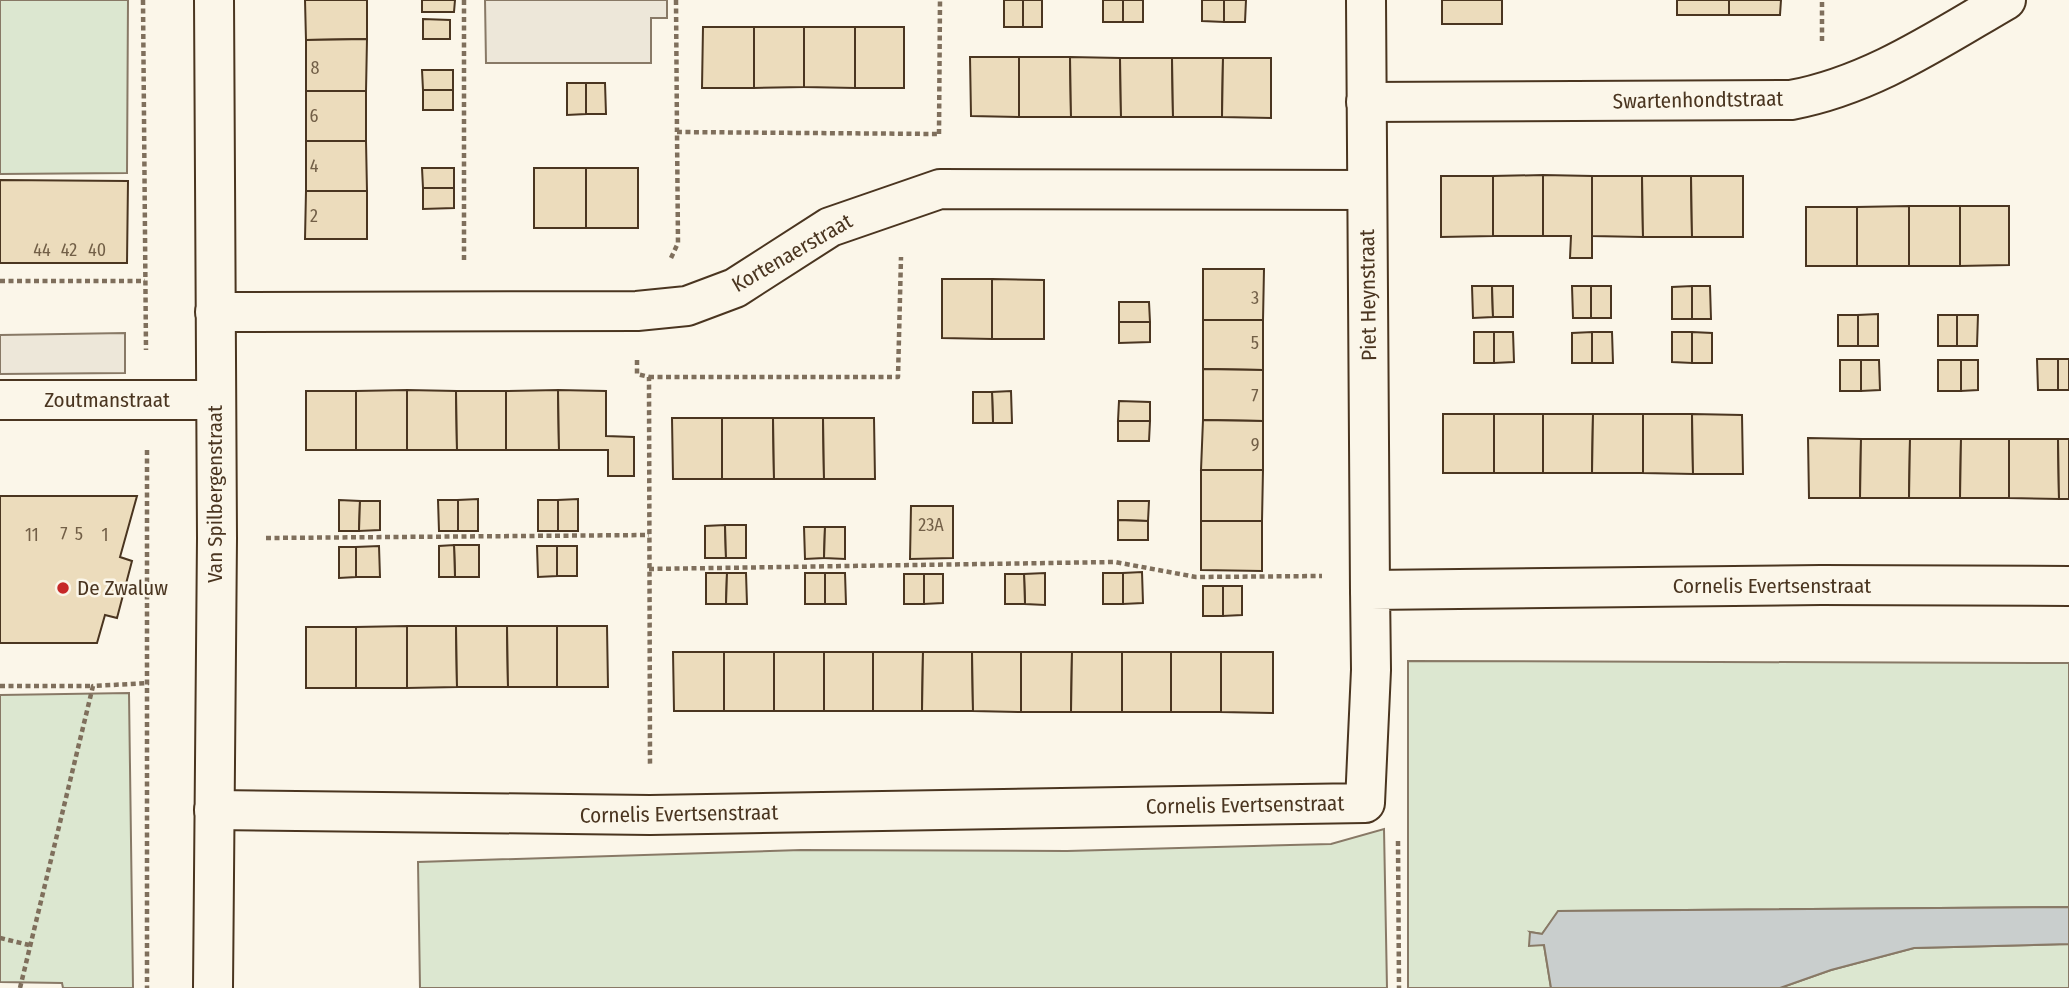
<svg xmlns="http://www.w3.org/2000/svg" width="2069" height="988" font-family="'Fira Sans Condensed',sans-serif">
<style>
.green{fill:#dce7d0;stroke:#887966;stroke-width:2}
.parking{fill:#ede7d9;stroke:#887966;stroke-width:2}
.water{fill:#c9cecd;stroke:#887966;stroke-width:2}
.building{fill:#ecdcbc;stroke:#4a3520;stroke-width:2}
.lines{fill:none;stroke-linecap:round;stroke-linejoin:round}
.minor-casing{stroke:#4a3520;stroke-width:42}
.path{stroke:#7f6f5c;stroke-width:4.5;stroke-dasharray:5 3.5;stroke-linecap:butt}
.minor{stroke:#fbf6e9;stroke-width:38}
.poi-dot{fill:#c62828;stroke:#fbf6e9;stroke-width:2.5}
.labels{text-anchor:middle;stroke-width:5;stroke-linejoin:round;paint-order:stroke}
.number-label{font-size:18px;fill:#725f47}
.street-label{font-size:21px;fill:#4a3520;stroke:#fbf6e9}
.poi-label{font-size:21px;fill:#4a3520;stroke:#fbf6e9;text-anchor:start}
</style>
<rect width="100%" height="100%" fill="#fbf6e9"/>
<g class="green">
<path d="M0 0H128L127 173 0 174Z"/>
<path d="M1408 661 2069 663V907L1559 911 1542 934 1530 932 1544 945 1551 988H1408Z"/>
<path d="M129 693 133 988H63L62 983 0 982V695Z"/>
<path d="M1384 829 1387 988H420L418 862 801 850 1067 851 1331 844Z"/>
<path d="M2069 944V988H1780L1831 970 1914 948Z"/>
</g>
<g class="parking">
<path d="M485 0H667V18H651V63H486Z"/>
<path d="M125 333V373L0 374V335Z"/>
</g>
<path class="water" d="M2069 907V944L1914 948 1831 970 1780 988H1551L1544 945 1529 946 1530 932 1542 934 1558 911Z"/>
<g class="building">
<path d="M305 0H367V39L306 40Z"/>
<path d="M422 0H455L454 12H422Z"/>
<rect x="1004" y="0" width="19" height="27"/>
<rect x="1023" y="0" width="19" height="27"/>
<rect x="1103" y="0" width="20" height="22"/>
<rect x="1123" y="0" width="20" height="22"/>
<path d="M1202 0H1224V22L1202 21Z"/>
<path d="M1224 0H1246L1245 22H1224Z"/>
<rect x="1442" y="0" width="60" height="24"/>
<rect x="1677" y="0" width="52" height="15"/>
<path d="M1729 0H1781L1780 15H1729Z"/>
<path d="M423 19 450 20V39H423Z"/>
<path d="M703 27H754V88H702Z"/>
<path d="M754 27H804V87L754 88Z"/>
<path d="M804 27H855V88L804 87Z"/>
<rect x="855" y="27" width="49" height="61"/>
<path d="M367 39 366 91H306V40Z"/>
<path d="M970 57H1019V117L971 116Z"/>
<path d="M1019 57H1070L1071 117H1019Z"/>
<path d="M1070 57 1120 58 1121 117H1071Z"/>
<path d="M1120 58H1172L1173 117H1121Z"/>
<path d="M1172 58H1223L1222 117H1173Z"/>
<path d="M1223 58H1271V118L1222 117Z"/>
<path d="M422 70H453V90H423Z"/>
<path d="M567 83H586V114L567 115Z"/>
<path d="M586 83H605L606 114H586Z"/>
<rect x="423" y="90" width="30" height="20"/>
<rect x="306" y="91" width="60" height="50"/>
<path d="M306 141H366L367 191H306Z"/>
<path d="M422 168H454V188H423Z"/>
<rect x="534" y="168" width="52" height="60"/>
<rect x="586" y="168" width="52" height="60"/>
<path d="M1543 175V236H1493V176Z"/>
<path d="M1543 175 1592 176V258H1570L1571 236H1543Z"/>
<path d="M1441 176H1493V236L1441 237Z"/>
<path d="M1592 176H1642L1643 237 1592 236Z"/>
<path d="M1642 176H1691L1692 237H1643Z"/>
<path d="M1691 176H1743V237H1692Z"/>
<path d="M0 180 128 181 127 263H0Z"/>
<path d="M423 188H454V208L423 209Z"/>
<path d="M306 191H367V239H305Z"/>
<rect x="1909" y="206" width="51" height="60"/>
<path d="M1909 206V266H1857V207Z"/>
<path d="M1960 206H2009V265L1960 266Z"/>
<rect x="1806" y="207" width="51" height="59"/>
<path d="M1203 269H1264L1263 320H1203Z"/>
<path d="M942 279H992V339L942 338Z"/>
<path d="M992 279 1044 280V339H992Z"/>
<path d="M1472 286H1492L1493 317 1473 318Z"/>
<path d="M1492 286H1513V317H1493Z"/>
<path d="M1572 286H1591V318H1573Z"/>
<rect x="1591" y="286" width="20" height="32"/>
<path d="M1692 286V319H1672V287Z"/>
<path d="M1692 286H1710L1711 319H1692Z"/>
<path d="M1119 302H1149L1150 322H1119Z"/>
<path d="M1878 314V346H1858V315Z"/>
<rect x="1838" y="315" width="20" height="31"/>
<rect x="1938" y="315" width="19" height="31"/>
<path d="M1957 315H1978L1977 346H1957Z"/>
<path d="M1203 320H1263V370L1203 369Z"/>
<path d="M1119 322H1150V342L1119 343Z"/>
<rect x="1474" y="332" width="20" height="31"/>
<path d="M1494 332H1513L1514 362 1494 363Z"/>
<path d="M1592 332V363H1572V333Z"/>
<path d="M1592 332H1612L1613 363H1592Z"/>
<path d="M1672 332H1692V363L1672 362Z"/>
<path d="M1692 332 1712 333V363H1692Z"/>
<path d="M2037 359H2058V390H2038Z"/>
<rect x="2058" y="359" width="11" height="31"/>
<rect x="1840" y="360" width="21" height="31"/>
<path d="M1861 360H1879L1880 390 1861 391Z"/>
<rect x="1938" y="360" width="23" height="31"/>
<path d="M1961 360H1978V390L1961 391Z"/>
<path d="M1203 369 1263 370V421L1203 420Z"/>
<path d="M407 390 456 391 457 450H407Z"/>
<path d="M407 390V450H356V391Z"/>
<path d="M558 390 559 450H506V391Z"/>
<path d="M558 390 606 391V436L634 437V476H608V450H559Z"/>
<rect x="306" y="391" width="50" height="59"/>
<path d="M456 391H506V450H457Z"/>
<path d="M1011 391 1012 423H993L992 392Z"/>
<path d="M973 392H992L993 423H973Z"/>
<path d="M1119 401 1150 402V421H1118Z"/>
<rect x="1443" y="414" width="51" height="59"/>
<rect x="1494" y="414" width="49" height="59"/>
<path d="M1543 414H1593L1592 473H1543Z"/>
<path d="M1593 414H1643V473H1592Z"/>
<path d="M1643 414H1692L1693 474 1643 473Z"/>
<path d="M1692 414 1742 415 1743 474H1693Z"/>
<path d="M672 418H722V479H673Z"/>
<path d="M722 418H773L774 479H722Z"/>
<path d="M773 418H823L824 479H774Z"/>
<path d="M823 418H874L875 479H824Z"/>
<path d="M1203 420 1263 421V470H1201Z"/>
<path d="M1118 421H1150L1149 441H1118Z"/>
<path d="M1808 438 1861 439 1860 498H1809Z"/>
<path d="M1861 439H1910L1909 498H1860Z"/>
<path d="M1910 439H1961L1960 498H1909Z"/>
<path d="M1961 439H2009V498H1960Z"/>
<path d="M2009 439H2058L2059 499 2009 498Z"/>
<path d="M2058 439H2069V499H2059Z"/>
<path d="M1201 470H1263L1262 521H1201Z"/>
<path d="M0 496H137L120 557 132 561 117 618 105 615 97 643H0Z"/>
<path d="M478 499V531H458V500Z"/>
<path d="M578 499V531H558V500Z"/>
<path d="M339 500 360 501 359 531H339Z"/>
<path d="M438 500H458V531H439Z"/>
<rect x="538" y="500" width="20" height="31"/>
<path d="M360 501H380V530L359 531Z"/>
<path d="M1118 501H1149L1148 521 1118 520Z"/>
<path d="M911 506H953V558L910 559Z"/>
<path d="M1118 520 1148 521V540H1118Z"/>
<path d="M1201 521H1262V571L1201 570Z"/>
<path d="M725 525 726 558H705V526Z"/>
<path d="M725 525H746V558H726Z"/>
<path d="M804 527H825L824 558 805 559Z"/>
<path d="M825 527H845V559L824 558Z"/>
<path d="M454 545H479V577H455Z"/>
<path d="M454 545 455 577H439V546Z"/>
<path d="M379 546 380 577H356V547Z"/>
<path d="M537 546H557V576L538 577Z"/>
<rect x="557" y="546" width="20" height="30"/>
<path d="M339 547H356V577L339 578Z"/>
<path d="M1142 572 1143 603 1123 604V573Z"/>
<path d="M706 573H727L726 604H706Z"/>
<path d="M727 573H746L747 604H726Z"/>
<rect x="805" y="573" width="20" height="31"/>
<path d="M825 573H845L846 604H825Z"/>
<path d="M1045 573V605L1025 604 1024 574Z"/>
<rect x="1103" y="573" width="20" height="31"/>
<rect x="904" y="574" width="20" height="30"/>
<path d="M924 574H943V603L924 604Z"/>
<path d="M1005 574H1024L1025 604H1005Z"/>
<rect x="1203" y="586" width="20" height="30"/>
<path d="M1223 586H1242V615L1223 616Z"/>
<path d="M407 626H456L457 687 407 688Z"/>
<path d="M407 626V688H356V627Z"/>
<path d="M456 626H507L508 687H457Z"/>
<path d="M507 626H557V687H508Z"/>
<path d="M557 626H607L608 687H557Z"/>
<rect x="306" y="627" width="50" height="61"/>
<path d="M673 652H724V711H674Z"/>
<rect x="724" y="652" width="50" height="59"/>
<rect x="774" y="652" width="50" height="59"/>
<rect x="824" y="652" width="49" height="59"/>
<path d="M873 652H923L922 711H873Z"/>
<path d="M923 652H972L973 711H922Z"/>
<path d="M972 652H1021V712L973 711Z"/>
<path d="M1021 652H1072L1071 712H1021Z"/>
<path d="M1072 652H1122V712H1071Z"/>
<rect x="1122" y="652" width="49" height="60"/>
<rect x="1171" y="652" width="50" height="60"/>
<path d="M1221 652H1273V713L1221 712Z"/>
</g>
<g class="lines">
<g class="minor-casing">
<g id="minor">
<path d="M1366 0 1370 590"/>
<path d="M1366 102 1791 100C1871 85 1937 40 2006 0"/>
<path d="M215 312 637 311 687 306 735 288 830 227 940 189 1367 190"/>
<path d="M0 400H215"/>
<path d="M214 810 650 815 1365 803 1371 670 1370 590 1821 585 2069 586"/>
<path d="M213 988 217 538 214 0"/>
</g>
</g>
<g class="path">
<path d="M143 0 146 350"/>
<path d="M464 0V262"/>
<path d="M676 0 677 132"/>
<path d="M1822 41V0"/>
<path d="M939 134 940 0"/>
<path d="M671 258 678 243 677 132 939 134"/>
<path d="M0 281H145"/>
<path d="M637 360V374L649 377 650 766"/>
<path d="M649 377H898L901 257"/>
<path d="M147 450V988"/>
<path d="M266 538 649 535"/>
<path d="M649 569 1115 562 1196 577 1322 576"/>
<path d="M0 686H93"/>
<path d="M1398 841 1399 988"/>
<path d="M0 938 29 945"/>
<path d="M20 988 93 686 149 683"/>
</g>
<use href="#minor" class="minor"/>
</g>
<circle class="poi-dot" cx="63" cy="588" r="7"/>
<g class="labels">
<g class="number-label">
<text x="315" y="74">8</text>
<text x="314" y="122">6</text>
<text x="314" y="172">4</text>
<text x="314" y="222">2</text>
<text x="42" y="256">44</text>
<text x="69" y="256">42</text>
<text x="97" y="256">40</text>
<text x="1255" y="304">3</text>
<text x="1255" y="349">5</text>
<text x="1255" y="402">7</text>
<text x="1255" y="451">9</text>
<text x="931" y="531">23A</text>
<text x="64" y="540">7</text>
<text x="79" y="540">5</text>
<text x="32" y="541">11</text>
<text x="105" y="541">1</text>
</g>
<g class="street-label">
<text transform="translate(1698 100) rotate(-1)" y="7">Swartenhondtstraat</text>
<text transform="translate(792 253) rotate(-30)" y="7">Kortenaerstraat</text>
<text transform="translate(1368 295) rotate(-91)" y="7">Piet Heynstraat</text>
<text x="107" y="407">Zoutmanstraat</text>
<text transform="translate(215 494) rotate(-90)" y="7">Van Spilbergenstraat</text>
<text x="1772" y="593">Cornelis Evertsenstraat</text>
<text transform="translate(1245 805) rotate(-1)" y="7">Cornelis Evertsenstraat</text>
<text transform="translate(679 814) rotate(-1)" y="7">Cornelis Evertsenstraat</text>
</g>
<g class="poi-label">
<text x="77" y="595">De Zwaluw</text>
</g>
</g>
</svg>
